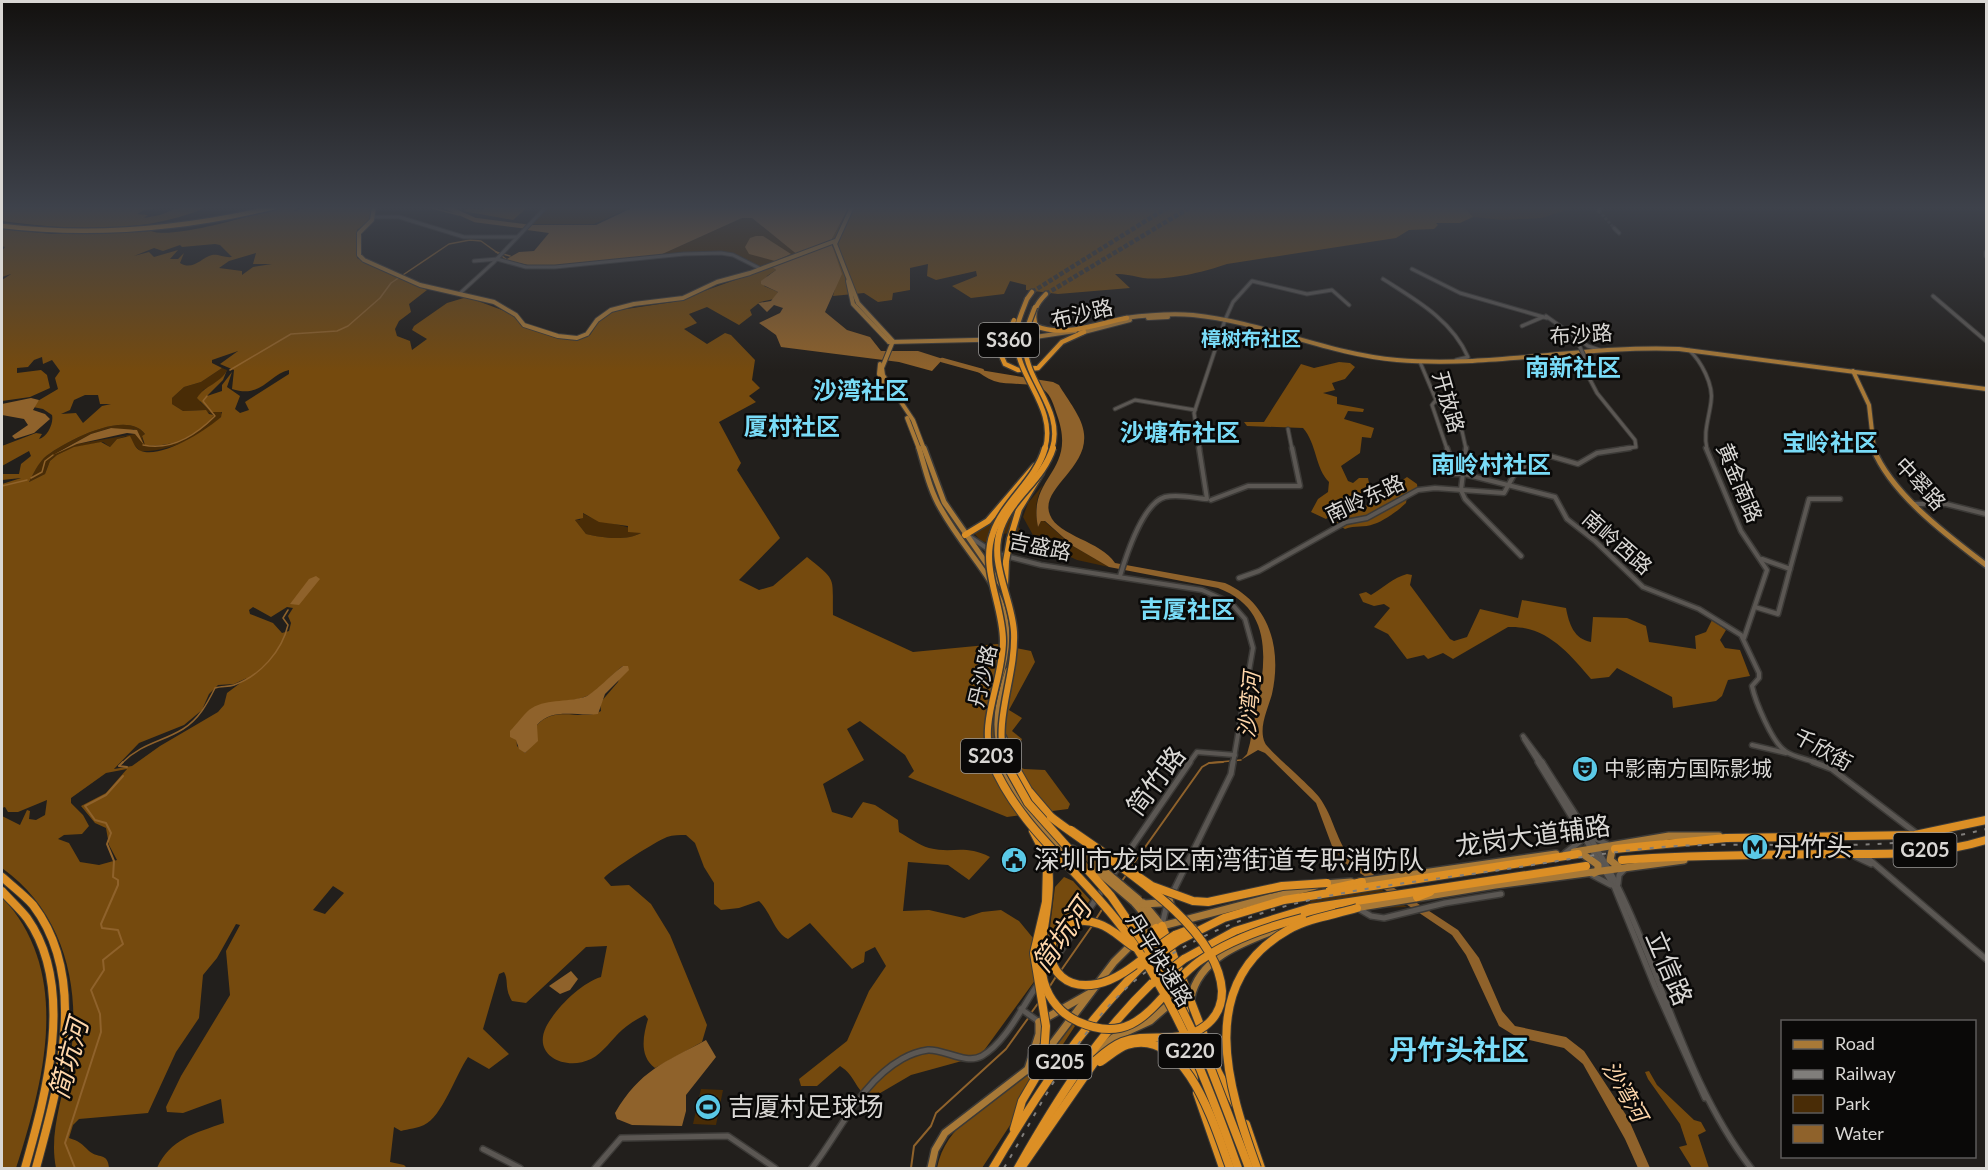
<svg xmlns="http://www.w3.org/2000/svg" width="1988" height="1170" font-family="Lato,'Noto Sans SC',sans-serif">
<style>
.green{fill:#492c06;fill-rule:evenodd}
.forest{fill:#754a0e;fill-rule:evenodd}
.water{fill:#8f622b}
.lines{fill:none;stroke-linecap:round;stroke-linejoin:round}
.stream-far1{stroke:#8f622b;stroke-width:1.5}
.stream{stroke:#8f622b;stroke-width:2}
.river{stroke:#8f622b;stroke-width:4.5}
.minor-tunnel{stroke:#3d3b38;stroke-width:3;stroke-dasharray:3 1.5;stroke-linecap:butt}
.highway-tunnel{stroke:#3d3b38;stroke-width:4.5;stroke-dasharray:4.5 2;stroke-linecap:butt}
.minor-far2-casing{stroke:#3c3a37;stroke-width:5}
.minor-far1-casing{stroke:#3c3a37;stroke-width:7}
.minor-casing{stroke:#3c3a37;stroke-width:8}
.major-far2-casing{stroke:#3c3a37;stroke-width:6}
.major-far1-casing{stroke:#3c3a37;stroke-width:8}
.major-casing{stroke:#3c3a37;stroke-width:10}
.highway-far2-casing{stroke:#3c3a37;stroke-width:7}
.highway-far1-casing{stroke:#3c3a37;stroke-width:9}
.highway-casing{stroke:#3c3a37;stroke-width:10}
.minor-far2{stroke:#5b5753;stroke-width:3}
.minor-far1{stroke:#5b5753;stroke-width:4}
.minor{stroke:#5b5753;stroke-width:5}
.major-far2{stroke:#a87937;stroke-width:4}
.major-far1{stroke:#a87937;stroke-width:5}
.major{stroke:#a87937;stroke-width:7}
.highway-far2{stroke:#dc8f25;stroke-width:4.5}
.highway-far1{stroke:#dc8f25;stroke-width:6}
.highway{stroke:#dc8f25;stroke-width:8}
.rail{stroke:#807e7b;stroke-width:2;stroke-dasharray:4 8;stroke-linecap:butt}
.minor-bridge-casing{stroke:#3c3a37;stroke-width:5;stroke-linecap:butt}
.major-bridge-casing{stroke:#3c3a37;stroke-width:10;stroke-linecap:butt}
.highway-bridge-far2-casing{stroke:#3c3a37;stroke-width:7;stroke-linecap:butt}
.highway-bridge-far1-casing{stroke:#3c3a37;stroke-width:9;stroke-linecap:butt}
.highway-bridge-casing{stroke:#3c3a37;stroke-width:10;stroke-linecap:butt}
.minor-bridge{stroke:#5b5753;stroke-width:3}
.major-bridge{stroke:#a87937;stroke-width:7}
.highway-bridge-far2{stroke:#dc8f25;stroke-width:4.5}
.highway-bridge-far1{stroke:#dc8f25;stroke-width:6}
.highway-bridge{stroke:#dc8f25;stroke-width:8}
.labels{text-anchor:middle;stroke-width:5;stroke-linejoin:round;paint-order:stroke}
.far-quarter-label{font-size:20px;font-weight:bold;fill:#79dbf7;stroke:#0a0908}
.shield{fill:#0a0908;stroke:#9b9997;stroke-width:1.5}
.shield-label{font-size:20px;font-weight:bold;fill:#d9d7d4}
.street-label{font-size:21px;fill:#d9d7d4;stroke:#0a0908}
.poi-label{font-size:21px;fill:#d9d7d4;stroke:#0a0908;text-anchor:start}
.water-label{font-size:22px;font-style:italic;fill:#fed6aa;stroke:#0a0908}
.quarter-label{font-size:24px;font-weight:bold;fill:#79dbf7;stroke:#0a0908}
.near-street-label{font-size:26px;fill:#d9d7d4;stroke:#0a0908}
.near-poi-label{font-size:26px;fill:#d9d7d4;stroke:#0a0908;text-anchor:start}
.near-water-label{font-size:27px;font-style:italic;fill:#fed6aa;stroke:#0a0908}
.near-quarter-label{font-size:28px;font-weight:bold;fill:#79dbf7;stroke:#0a0908}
</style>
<rect width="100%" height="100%" fill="#221f1c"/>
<g class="green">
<path d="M549 207H632L594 224H533Z"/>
<path d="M1464 207H1586L1569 209 1542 218 1503 220 1473 217Z"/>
<path d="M742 218H752L800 256 761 268 729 253 658 256Z"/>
<path d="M222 368 227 370 220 381 203 390 200 402 211 412 221 411 222 415C208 436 165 453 140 451L126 436 117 439 110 447 103 442 76 447 57 455 50 461 45 474 29 482C33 474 37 465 44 458 61 443 127 408 145 434L142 436 143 442C158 457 203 429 214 415L203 410 183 411 172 404V398L184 387 201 382ZM110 428 128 431 134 429 135 434 77 444 58 452 91 434Z"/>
<path d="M1015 482 1027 486C1014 507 1007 511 1022 532L1002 534 996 545 981 541 973 532 987 526Z"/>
<path d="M1043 485C1035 499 1035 512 1038 527L1041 521H1044L1073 546 1109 567 1077 560 1045 545 1039 546 1023 517 1028 503Z"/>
<path d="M582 513C601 525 623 522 641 533 627 541 602 538 586 534L575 520H580Z"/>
<path d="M1371 876 1383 891 1407 907 1372 908 1319 920 1301 884Z"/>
<path d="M701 1089 723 1090 716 1125 693 1124Z"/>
</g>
<g class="forest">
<path d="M2 207H168L144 210 137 214 148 215 144 218 160 215 180 207H207C143 235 71 230 2 221Z"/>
<path d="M282 207H298L293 212 306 207H372L369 222 357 230V258L427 290 409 304 411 312 399 321 395 329 397 336 410 341 412 350 427 339 412 330 414 326 447 303 467 297 513 314 522 326 540 330 553 337 576 340 590 335 600 319 613 311 673 302 772 267 776 270 767 276 764 286 778 292 774 299 760 302 750 310 752 315 739 325 707 307 689 314 697 323 684 329 707 344 725 333 731 335 755 360 752 380 760 388 749 396 756 402 719 422 741 463 737 470 780 538 739 580 759 590 773 586 807 557C838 582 832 576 833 615L913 652 997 644 1031 651 1035 662 1009 710 1022 718 1012 731 1022 739 1016 752 1015 765 1024 769 1045 770 1070 804 1068 809 1007 817 908 777 914 771 905 755 860 721 847 729 864 760 823 784 832 812 852 818 863 802 875 805 898 820 899 832C908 837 919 845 929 848 953 854 964 844 990 857L969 880 948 865 908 862 903 911 929 910 964 918 982 912 1001 910 1019 921 1033 938 1050 927 1055 887 1064 877 1073 881 1090 900 1057 950 980 1056 911 1075 870 1099C853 1087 856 1076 840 1066L817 1086H801L799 1079 847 1041 869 991 886 966 875 947 865 952 864 962 852 969 810 923 788 939C774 932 771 912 759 901L739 908 721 910 714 904V883L704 867 695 843 686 835C680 835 673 835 667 837 655 842 612 869 604 878L611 886 629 885 651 904 670 935 707 1025 702 1042 655 1068C639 1056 643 1036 648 1019L645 1015C637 1019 629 1024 622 1030 612 1039 603 1053 591 1059 566 1071 532 1056 546 1027 556 1008 581 983 601 977L607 946 586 947 526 1003 512 1001C504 988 509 980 504 972L499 974 483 1029 509 1054 489 1069 468 1057C456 1074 442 1117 424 1125 418 1128 408 1129 401 1131L394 1127 390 1162 404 1165 407 1168H157C170 1139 195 1133 224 1123L221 1099 183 1113 167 1112 166 1107 181 1076 230 995 226 951 240 925 236 924 217 958 203 975 199 1018 176 1052 148 1113 79 1119 73 1125 69 1138C79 1141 82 1144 89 1151 98 1159 108 1152 109 1168H56C49 1134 62 1099 69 1065 83 991 65 913 2 868V816L20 825 27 810 30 811 29 819 36 820 45 815 47 800 18 812H8L5 807 2 808V484L21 478 2 480V474H19L21 464 31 456 29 451 2 466V446L36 433 42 434 39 439C47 437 54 424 52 415L43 409 33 407 36 402 58 389 55 378 60 371 52 360 43 364 42 357 34 360 28 367 17 368V373L41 370 47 375 50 388 30 397 2 401V280L11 274 2 277V251L5 247 2 246V229L52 234 151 231C172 240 256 214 282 207ZM215 244 220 245 232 257C225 258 218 254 212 255 201 258 193 271 180 263L184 253 178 259H170L178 250 154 257 149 252 134 256 154 248 163 251 180 245 182 247ZM256 253 253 264H272L253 267 242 275V271L219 268 229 261ZM238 351 220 364 234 370 232 389C262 399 269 374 289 370V374L245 402 249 410 240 413 235 409 240 396 227 387 232 372 222 385V391L207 396 223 380 227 370C220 384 205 385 197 398L211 412H222L221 417C207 430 161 459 141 451 135 449 133 441 130 436L117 439 110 447 101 442 74 447 57 455 50 461 45 474 29 482C33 474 38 464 44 458 61 443 127 408 145 434L142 436 145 445C169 449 199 435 214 415L209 414 206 410 183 411 172 404V398L184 387 201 382 222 368 212 363V360ZM85 395H98L100 404H111L102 406 83 423 76 413 61 414 70 410 74 400ZM583 513 599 522 628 526V532L641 533C627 541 602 538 586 534L575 520 583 518ZM253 607 271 617 287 607 293 608 288 616 291 623 289 631 282 633 273 623 250 614 249 610ZM623 666 618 682 600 703 601 711C582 722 556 704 537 725 536 736 534 744 525 753L517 746C516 739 518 734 520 727 530 695 561 707 587 696 597 692 612 674 623 666ZM247 678 227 693 224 705 218 712 160 746 132 766 114 769 139 743 184 725 202 710 209 694 218 685 234 684ZM127 769 106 793 81 806 95 823 106 828 109 845 117 860 99 865 80 862 69 843 58 839 64 835 82 834 89 826 83 815 71 803V798L106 773ZM333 886 344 893 325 914 313 910Z"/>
<path d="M487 207H528L513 220 463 211 468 208 482 210Z"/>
<path d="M849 207H1464L1473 217 1460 223H1436L1438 225 1434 229 1409 230 1396 238 1227 264C1204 272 1167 281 1143 278 1133 276 1126 274 1115 274L1130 288 1058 294 1026 290V285L1010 281 1004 294 971 298 952 286 977 276 976 271 936 280 927 276 928 264 910 268V290L893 293 892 300 878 302 864 293 833 296 837 281 832 239Z"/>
<path d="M1339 362 1350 363 1355 367 1345 379 1332 383 1335 390 1323 393 1337 397V404L1364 409 1363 412 1348 411 1344 419 1374 428 1371 438 1362 437 1360 453 1341 466 1348 481 1353 483 1359 478H1368L1370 488 1382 494 1407 477 1417 484 1418 492 1407 497 1406 503C1399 510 1384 521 1374 524 1364 528 1355 525 1345 529L1335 523 1378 499 1364 491 1326 519 1311 512 1318 499 1328 492 1329 482C1315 468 1317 444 1303 428L1247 426 1244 422H1264L1301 364 1314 368Z"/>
<path d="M1407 574 1412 575 1410 585 1450 639 1454 641 1467 637 1480 609 1518 618 1522 600 1566 608C1569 624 1574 639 1591 642L1593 617 1627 618 1646 626 1649 642 1696 649 1695 636 1706 632 1712 620 1726 630 1720 640 1725 648 1740 650 1750 676 1728 680 1722 696 1716 701 1673 708 1672 697 1617 668 1609 677 1591 679C1569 653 1546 625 1508 627L1453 659 1443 653 1428 659 1424 655 1407 659 1388 634 1374 627 1390 608 1384 604 1374 606 1363 602 1359 594 1366 592 1371 595C1384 587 1393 578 1407 574Z"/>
<path d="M2 897C73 973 44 1080 16 1168H2Z"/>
<path d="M1071 1023 1075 1026 982 1168H937C946 1123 986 1109 1018 1081 1038 1064 1054 1042 1071 1023Z"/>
<path d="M1649 1071 1657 1085 1694 1120 1701 1122 1706 1131 1698 1135 1709 1168H1692L1679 1147 1687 1145 1680 1124 1648 1079 1645 1072Z"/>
</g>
<g class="water">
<path d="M634 207H849L832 239V245L842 274 825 312 847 330 870 337 881 351H918L943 359 932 371 899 362 781 347 776 335 759 323 780 313 783 308 774 305 767 312 758 303 771 301 778 292 761 284V281L776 270 772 267 799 256 752 218H742L658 256 537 267 505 260 519 252 534 251 549 233 527 230 532 225H596Z"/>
<path d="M756 236H763L791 254 775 261 749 254 745 247 750 238Z"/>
<path d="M974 369 1053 382 1059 385C1067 399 1083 418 1084 434 1088 469 1039 489 1050 515 1058 536 1101 541 1115 563L1225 583C1270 603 1282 649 1272 694 1268 709 1258 728 1265 743 1268 750 1310 785 1319 797 1335 819 1335 840 1353 861L1458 930 1479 958 1502 1011 1515 1026 1566 1037 1584 1051 1628 1118 1650 1168H1638L1625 1139 1583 1064 1564 1048 1517 1037 1499 1026 1466 955 1452 935 1345 863 1332 846 1316 803 1265 753 1258 750 1241 760 1247 754 1250 743C1259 688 1287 614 1218 588L1109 567 1073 546 1045 521H1041L1038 527C1027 475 1078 473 1057 415 1054 406 1051 395 1044 390 1030 381 1010 386 994 381 986 378 980 373 974 369Z"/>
<path d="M31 398 39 400 33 410 45 414 50 419 34 433 15 439 12 436 28 425 24 419 2 415V404Z"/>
<path d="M111 428 137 430 144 445 135 434 127 433 77 444 53 455 91 434Z"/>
<path d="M316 576 320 579 299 605 290 604 309 579Z"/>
<path d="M623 666H628L629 670 605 694 598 714C577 717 553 707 537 725L538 741 525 753 519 749 516 740 510 737V731C516 725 526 711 532 708 548 698 570 703 587 696 595 692 613 673 623 666Z"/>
<path d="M571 971 578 979 570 990 560 994 549 986Z"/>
<path d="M706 1040 716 1057 686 1095V1111L682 1126 632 1125 617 1119 615 1113C640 1070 664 1063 706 1040Z"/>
</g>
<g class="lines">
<g class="stream-far1">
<path d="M428 207 459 215"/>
<path d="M496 252 510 256"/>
<path d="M230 370 291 334 337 331 348 326 380 298 391 283 449 244 470 240 481 241 506 259"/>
<path d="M143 445C171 451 196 435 215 416L203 401 207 396"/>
<path d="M31 478 42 472 45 461 53 455"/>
<path d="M2 486 27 480"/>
<path d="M122 763C142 743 162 742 183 729 199 719 207 704 215 688 221 686 228 687 234 685 260 676 282 651 288 625L283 618 288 610"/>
<path d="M1209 763 1241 760"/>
</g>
<g class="stream">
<path d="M123 762 119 766 127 767"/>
<path d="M1131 867 1202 767 1209 763 1223 762"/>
<path d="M1121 882 1127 874"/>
<path d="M1096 919 1103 908"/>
<path d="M1062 969 1092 926"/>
<path d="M1050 986 1057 975"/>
<path d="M1031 1013 1039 1002"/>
<path d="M75 1168 65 1143 101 1032 100 1014 91 990 104 970 103 960 123 944 118 930 102 928 101 924 118 885V880L113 877 114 861 107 844 111 833 106 823 95 820 85 806 106 795 123 776"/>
<path d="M911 1168 914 1146 931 1126 936 1113 1006 1049 1029 1017"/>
</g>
<g class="river">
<path d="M446 207 475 220 530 227"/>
<path d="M942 360 982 371"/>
</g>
<path class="minor-tunnel" d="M1599 211 1614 228"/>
<g class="highway-tunnel">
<path d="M1032 292 1168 207"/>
<path d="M1046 294 1189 208"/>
</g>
<g class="minor-far2-casing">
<g id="minor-far2">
<path d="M1599 207V211"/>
<path d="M373 217H399L464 237H517"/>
<path d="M1614 228 1619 233"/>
<path d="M1986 252V256"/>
<path d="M474 261 497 259 526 267H555L684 254 721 253 733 255 761 269"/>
<path d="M1412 269 1460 293 1547 318"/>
<path d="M1383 279C1416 300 1452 320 1468 357L1456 360"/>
<path d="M459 294 493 263 546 207"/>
<path d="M1933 296 1986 341"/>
<path d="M1546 316 1588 346 1600 350"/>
<path d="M1522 326 1543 317"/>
<path d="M1689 350C1701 361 1714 385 1711 402 1709 418 1703 433 1707 449"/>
<path d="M1577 355 1585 369"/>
<path d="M1420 362 1436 400 1432 405 1447 449"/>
<path d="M1588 364 1585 370 1597 393 1635 440 1636 447 1620 449"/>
<path d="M1436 400 1462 431 1466 449"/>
<path d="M1115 409 1135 400 1195 410"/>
<path d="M1288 429 1292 449"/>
<path d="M1200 449 1194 413 1225 320 1233 302 1252 281 1307 294 1332 290 1349 305"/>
</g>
</g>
<g class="minor-far1-casing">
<g id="minor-far1">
<path d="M1447 448 1451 460 1450 474H1464L1555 497 1567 519 1595 541 1643 587 1699 609 1741 635 1759 673V678L1752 686C1755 701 1772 742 1785 751 1793 757 1807 759 1817 763"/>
<path d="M1466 448 1461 490 1465 499 1521 556"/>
<path d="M1706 448 1741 531 1767 570 1744 638"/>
<path d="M1211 500 1248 486H1300L1292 448"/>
<path d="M1914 504H1946L1986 514"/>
<path d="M970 537 991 551"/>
<path d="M998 554 1041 565 1202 590 1231 603 1245 619 1253 648 1233 763"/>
<path d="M1762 559 1790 569 1809 499H1840"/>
<path d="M1120 576C1126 556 1143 503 1165 497 1179 494 1194 498 1207 499L1199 448"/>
<path d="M1239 578 1259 571 1346 522 1367 518 1418 490 1435 488 1504 493 1515 473 1543 454 1578 464 1597 453 1630 448"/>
<path d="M1755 607 1778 614 1790 569"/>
<path d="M1523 736 1543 763"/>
<path d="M1524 739 1539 763"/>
<path d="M1752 745 1786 753"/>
<path d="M1189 763 1197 752 1235 755"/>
</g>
</g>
<g class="minor-casing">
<g id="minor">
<path d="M1538 762 1614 886 1655 987 1705 1098"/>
<path d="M1542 762C1567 803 1597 844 1618 887 1664 980 1687 1085 1751 1168"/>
<path d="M1813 762 1832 769 1916 833"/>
<path d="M1589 836 1607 844"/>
<path d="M1565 853 1581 841 1582 834"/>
<path d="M1864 855 1986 959"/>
<path d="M1856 857 1871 864"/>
<path d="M1592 875 1611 885"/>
<path d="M1618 884 1619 875 1624 870"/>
<path d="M1172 894 1231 774 1233 762"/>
<path d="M1359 909 1371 916 1384 918 1445 903 1501 894"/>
<path d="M1162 925 1167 904"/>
<path d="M1044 975 1190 762"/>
<path d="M1021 1009 1038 1021"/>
<path d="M483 1149 520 1168"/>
<path d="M595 1168 621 1138 728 1136 775 1168"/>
<path d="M812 1168C840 1132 861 1082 902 1059 909 1055 920 1051 928 1050 944 1049 966 1065 982 1056 1006 1042 1022 1007 1038 984"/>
</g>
</g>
<g class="major-far2-casing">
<g id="major-far2">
<path d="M374 207 372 220 359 233V255L364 260 420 285 494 302 516 315 524 325 558 336 577 338 587 334 597 320 611 310 634 304 683 298 717 282 750 273 835 241"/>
<path d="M852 207 835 244 858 303 893 341 882 368 883 375 913 420 924 449"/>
<path d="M848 281 853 304 889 342"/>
<path d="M1125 318C1148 315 1170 313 1193 315 1263 322 1327 354 1397 360 1491 368 1585 345 1679 349L1986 389"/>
<path d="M1148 318 1168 317"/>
<path d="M1080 333 1130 320"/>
<path d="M889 342 1022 339 1075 331"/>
<path d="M880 364 879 374 885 386"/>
<path d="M1853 371 1869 405 1874 449"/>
<path d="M907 418 919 449"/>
</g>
</g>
<g class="major-far1-casing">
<g id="major-far1">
<path d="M919 448C925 468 930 491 941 509 979 576 1027 597 998 684"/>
<path d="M924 448 944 502 1002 586"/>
<path d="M1873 448C1891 494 1948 536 1986 565"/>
<path d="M991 741 998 763"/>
<path d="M1002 757C992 726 998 700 1008 670"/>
</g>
</g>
<g class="major-casing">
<g id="major">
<path d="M997 762C1013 800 1038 832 1072 855"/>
<path d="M1613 846 1610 860 1620 868"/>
<path d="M1072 849 1096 864"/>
<path d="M1574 852 1669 836H1719"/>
<path d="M1580 852 1598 865V871L1594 873"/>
<path d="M1360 882 1556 854"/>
<path d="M1324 884 1351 882"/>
<path d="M1134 902 1156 928"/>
<path d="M1143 903 1162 926"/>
<path d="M1143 904 1161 903 1169 899 1171 906"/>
<path d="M1355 908 1495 885 1684 860"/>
<path d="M1142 934 1145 925 1143 911"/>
<path d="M1191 998C1199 956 1247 941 1283 927"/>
<path d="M1039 1022 1090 993"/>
<path d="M1094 1055 1113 1038 1150 1021 1166 1007H1183"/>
<path d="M1028 1069 1039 1034V1022"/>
<path d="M931 1168 935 1150 945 1133 1040 1060 1114 962 1137 939 1162 926 1315 886"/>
</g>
</g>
<g class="highway-far2-casing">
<g id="highway-far2">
<path d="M2 226C95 237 184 229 275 207"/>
<path d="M1046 294C1036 304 1031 313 1036 326 1064 338 1099 323 1127 318"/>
<path d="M1027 299 1032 292"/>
<path d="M1003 347 1001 355 1005 364 1018 370 1038 368 1062 342 1084 332"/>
</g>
</g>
<g class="highway-far1-casing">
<g id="highway-far1">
<path d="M965 535 988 521 1035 466"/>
<path d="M1010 539 1019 509 1041 473"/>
<path d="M1005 586 1006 561"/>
<path d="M1003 737 1013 763"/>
</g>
</g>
<g class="highway-casing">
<g id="highway">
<path d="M1012 762 1028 790 1051 817"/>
<path d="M1033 831 1046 856"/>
<path d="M1615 849 1726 838 1915 835 1986 820"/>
<path d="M1622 860C1690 855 1759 855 1827 854 1881 854 1935 856 1986 840"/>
<path d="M2 877C12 886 24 895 33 905 90 980 58 1086 36 1168"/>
<path d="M1330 889 1362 882"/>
<path d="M2 891C10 900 20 909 27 918 76 987 46 1094 25 1168"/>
<path d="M1417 897 1430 892"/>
<path d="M1283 918 1332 911"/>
<path d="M1162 926 1218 1072 1235 1104"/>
<path d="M1156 928 1168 956 1185 1012"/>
<path d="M1175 935 1193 928"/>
<path d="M1178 941 1224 918 1284 900 1578 854"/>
<path d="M1184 959 1235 931 1310 908 1586 866"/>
<path d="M1190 1049 1194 1080"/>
<path d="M1197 1093 1223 1168"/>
<path d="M1246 1124 1261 1168"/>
<path d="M1014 1129 1022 1101 1039 1072"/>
<path d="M993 1168C1036 1095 1081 1027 1141 967"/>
<path d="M1018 1168C1056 1101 1096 1037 1152 983"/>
<path d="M1021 1168 1096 1060"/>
</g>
</g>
<use href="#minor-far2" class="minor-far2"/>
<use href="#minor-far1" class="minor-far1"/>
<use href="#minor" class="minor"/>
<use href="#major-far2" class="major-far2"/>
<use href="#major-far1" class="major-far1"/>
<use href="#major" class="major"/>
<use href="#highway-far2" class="highway-far2"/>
<use href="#highway-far1" class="highway-far1"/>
<use href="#highway" class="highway"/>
<path class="rail" d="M1004 1168C1043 1102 1080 1023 1142 975 1244 895 1377 888 1500 870 1568 860 1635 846 1704 845 1794 843 1900 852 1986 829"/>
<g class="minor-bridge-casing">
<path id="minor-bridge" d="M1577 341 1588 364"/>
</g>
<g class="major-bridge-casing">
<g id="major-bridge">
<path d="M1096 864 1139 900"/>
<path d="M1094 868 1134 902"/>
</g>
</g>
<g class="highway-bridge-far2-casing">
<g id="highway-bridge-far2">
<path d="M1027 299C1022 312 1016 324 1016 339 1017 379 1057 407 1045 449"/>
<path d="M1035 307C1030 320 1024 333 1025 348 1028 384 1064 411 1052 449"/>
<path d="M1003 347 1014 320"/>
</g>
</g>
<g class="highway-bridge-far1-casing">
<g id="highway-bridge-far1">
<path d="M1006 561 1010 539"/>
<path d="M993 763C977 723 1003 682 1003 641 1003 605 980 568 993 533 1004 501 1036 481 1045 448"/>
<path d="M1005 763C993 718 1016 677 1014 632 1012 597 988 563 1001 528 1012 497 1043 480 1053 448"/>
</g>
</g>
<g class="highway-bridge-casing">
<g id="highway-bridge">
<path d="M992 762C1020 830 1082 872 1124 930 1176 1001 1209 1086 1238 1168"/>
<path d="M1005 762 1028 803 1111 896 1164 973 1211 1069 1249 1168"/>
<path d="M1051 817C1102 857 1218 920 1222 991 1222 1005 1217 1017 1205 1026 1179 1046 1150 1031 1122 1042 1112 1046 1104 1053 1096 1060"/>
<path d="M1071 830 1152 886 1193 901 1208 902 1282 886 1327 883"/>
<path d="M1046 856C1057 902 1033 942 1044 982 1049 1000 1062 1015 1079 1022 1143 1050 1158 989 1201 960 1231 939 1267 927 1302 918"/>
<path d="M1134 947C1123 940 1112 928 1099 924 1038 903 1033 996 1097 984 1126 978 1150 950 1175 935"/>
<path d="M1141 967 1178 941"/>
<path d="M1153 983 1184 959"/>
<path d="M1100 1062C1108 1057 1118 1048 1127 1045 1186 1026 1215 1128 1230 1168"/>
<path d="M1039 1072 1044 1055 1046 1026 1034 953 1046 902 1047 866"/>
<path d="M1257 1168C1228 1088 1194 983 1288 930 1309 918 1334 915 1357 908"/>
</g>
</g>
<use href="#minor-bridge" class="minor-bridge"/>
<use href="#major-bridge" class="major-bridge"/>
<use href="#highway-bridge-far2" class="highway-bridge-far2"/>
<use href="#highway-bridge-far1" class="highway-bridge-far1"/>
<use href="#highway-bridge" class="highway-bridge"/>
</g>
<linearGradient id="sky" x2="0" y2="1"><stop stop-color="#13110f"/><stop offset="0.56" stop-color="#3e424b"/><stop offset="1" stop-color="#3e424b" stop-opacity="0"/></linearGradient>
<rect width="1988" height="371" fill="url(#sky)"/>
<defs>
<g id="theatre-disc" transform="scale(1.35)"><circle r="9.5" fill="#5ac8e6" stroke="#0a0908"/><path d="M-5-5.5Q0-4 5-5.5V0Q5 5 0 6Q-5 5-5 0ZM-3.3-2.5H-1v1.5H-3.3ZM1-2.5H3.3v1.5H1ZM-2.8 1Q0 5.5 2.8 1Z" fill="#111"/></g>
<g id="metro-disc" transform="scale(1.35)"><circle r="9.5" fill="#5ac8e6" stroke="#0a0908"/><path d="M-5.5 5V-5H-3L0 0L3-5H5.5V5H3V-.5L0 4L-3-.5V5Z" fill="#111"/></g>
<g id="civic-disc" transform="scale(1.35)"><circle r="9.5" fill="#5ac8e6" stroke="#0a0908"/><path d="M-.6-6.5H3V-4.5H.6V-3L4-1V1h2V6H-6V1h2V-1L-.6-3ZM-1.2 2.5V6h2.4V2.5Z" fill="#111"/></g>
<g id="stadium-disc" transform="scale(1.35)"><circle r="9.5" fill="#5ac8e6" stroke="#0a0908"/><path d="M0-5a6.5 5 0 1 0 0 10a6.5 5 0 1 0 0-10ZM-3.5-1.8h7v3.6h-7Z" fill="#111"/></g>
</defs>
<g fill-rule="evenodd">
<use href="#theatre-disc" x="1585" y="769"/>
<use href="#metro-disc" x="1755" y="847"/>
<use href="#civic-disc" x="1014" y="860"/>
<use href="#stadium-disc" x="708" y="1107"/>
</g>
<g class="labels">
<g class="far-quarter-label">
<text x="1251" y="346">樟树布社区</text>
</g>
<g class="shield">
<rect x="979" y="323" width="60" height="34" rx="4.5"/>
<rect x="961" y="739" width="60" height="34" rx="4.5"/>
<rect x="1893.5" y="833" width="63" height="34" rx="4.5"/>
<rect x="1158.5" y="1034" width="63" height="34" rx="4.5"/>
<rect x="1028.5" y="1045" width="63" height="34" rx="4.5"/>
</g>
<g class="shield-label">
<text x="1009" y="347">S360</text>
<text x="991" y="763">S203</text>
<text x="1925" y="857">G205</text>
<text x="1190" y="1058">G220</text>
<text x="1060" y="1069">G205</text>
</g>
<g class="street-label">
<text transform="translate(1082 314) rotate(-13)" y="7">布沙路</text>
<text transform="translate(1581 335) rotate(-4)" y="7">布沙路</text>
<text transform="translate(1448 402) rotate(74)" y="7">开放路</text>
<text transform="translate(1739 483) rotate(67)" y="7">黄金南路</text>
<text transform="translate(1920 484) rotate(47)" y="7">中翠路</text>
<text transform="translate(1365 499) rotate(-25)" y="7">南岭东路</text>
<text transform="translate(1617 543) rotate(41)" y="7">南岭西路</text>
<text transform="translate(1040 547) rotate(12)" y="7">吉盛路</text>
<text transform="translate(983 676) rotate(-77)" y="7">丹沙路</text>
<text transform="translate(1823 750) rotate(29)" y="7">千欣街</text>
<text transform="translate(1159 960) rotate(58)" y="7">丹平快速路</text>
</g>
<g class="poi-label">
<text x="1604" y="776">中影南方国际影城</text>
</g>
<g class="water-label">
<text transform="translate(1249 705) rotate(-85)" y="8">沙湾河</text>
<text transform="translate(1625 1091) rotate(60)" y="8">沙湾河</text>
</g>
<g class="quarter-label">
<text x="1573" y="376">南新社区</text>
<text x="861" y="399">沙湾社区</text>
<text x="792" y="435">厦村社区</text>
<text x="1180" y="441">沙塘布社区</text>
<text x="1830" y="451">宝岭社区</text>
<text x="1491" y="473">南岭村社区</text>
<text x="1187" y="618">吉厦社区</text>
</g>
<g class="near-street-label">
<text transform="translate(1156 781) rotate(-53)" y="9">简竹路</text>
<text transform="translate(1533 836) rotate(-8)" y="9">龙岗大道辅路</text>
<text transform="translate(1669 968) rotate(67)" y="9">立信路</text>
</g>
<g class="near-poi-label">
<text x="1774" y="856">丹竹头</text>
<text x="1034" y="869">深圳市龙岗区南湾街道专职消防队</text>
<text x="728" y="1116">吉厦村足球场</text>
</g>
<g class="near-water-label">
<text transform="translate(1062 936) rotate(-55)" y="9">简坑河</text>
<text transform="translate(69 1059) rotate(-75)" y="9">简坑河</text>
</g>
<g class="near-quarter-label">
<text x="1459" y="1060">丹竹头社区</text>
</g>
</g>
<rect width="1988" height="1170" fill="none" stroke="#d9d7d4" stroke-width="6"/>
<rect x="1781" y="1020" width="195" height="138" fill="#0a0908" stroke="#5d5b5a" stroke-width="1.5"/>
<rect x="1793" y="1040" width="30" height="9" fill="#a87937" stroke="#5d5b5a" stroke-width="1.5"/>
<text x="1835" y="1050" font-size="18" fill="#d9d7d4">Road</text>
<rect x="1793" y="1070" width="30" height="9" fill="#807e7b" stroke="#5d5b5a" stroke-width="1.5"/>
<text x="1835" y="1080" font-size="18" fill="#d9d7d4">Railway</text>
<rect x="1793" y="1095" width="30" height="18" fill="#492c06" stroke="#5d5b5a" stroke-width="1.5"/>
<text x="1835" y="1110" font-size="18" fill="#d9d7d4">Park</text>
<rect x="1793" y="1125" width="30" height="18" fill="#8f622b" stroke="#5d5b5a" stroke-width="1.5"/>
<text x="1835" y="1140" font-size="18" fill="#d9d7d4">Water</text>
</svg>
